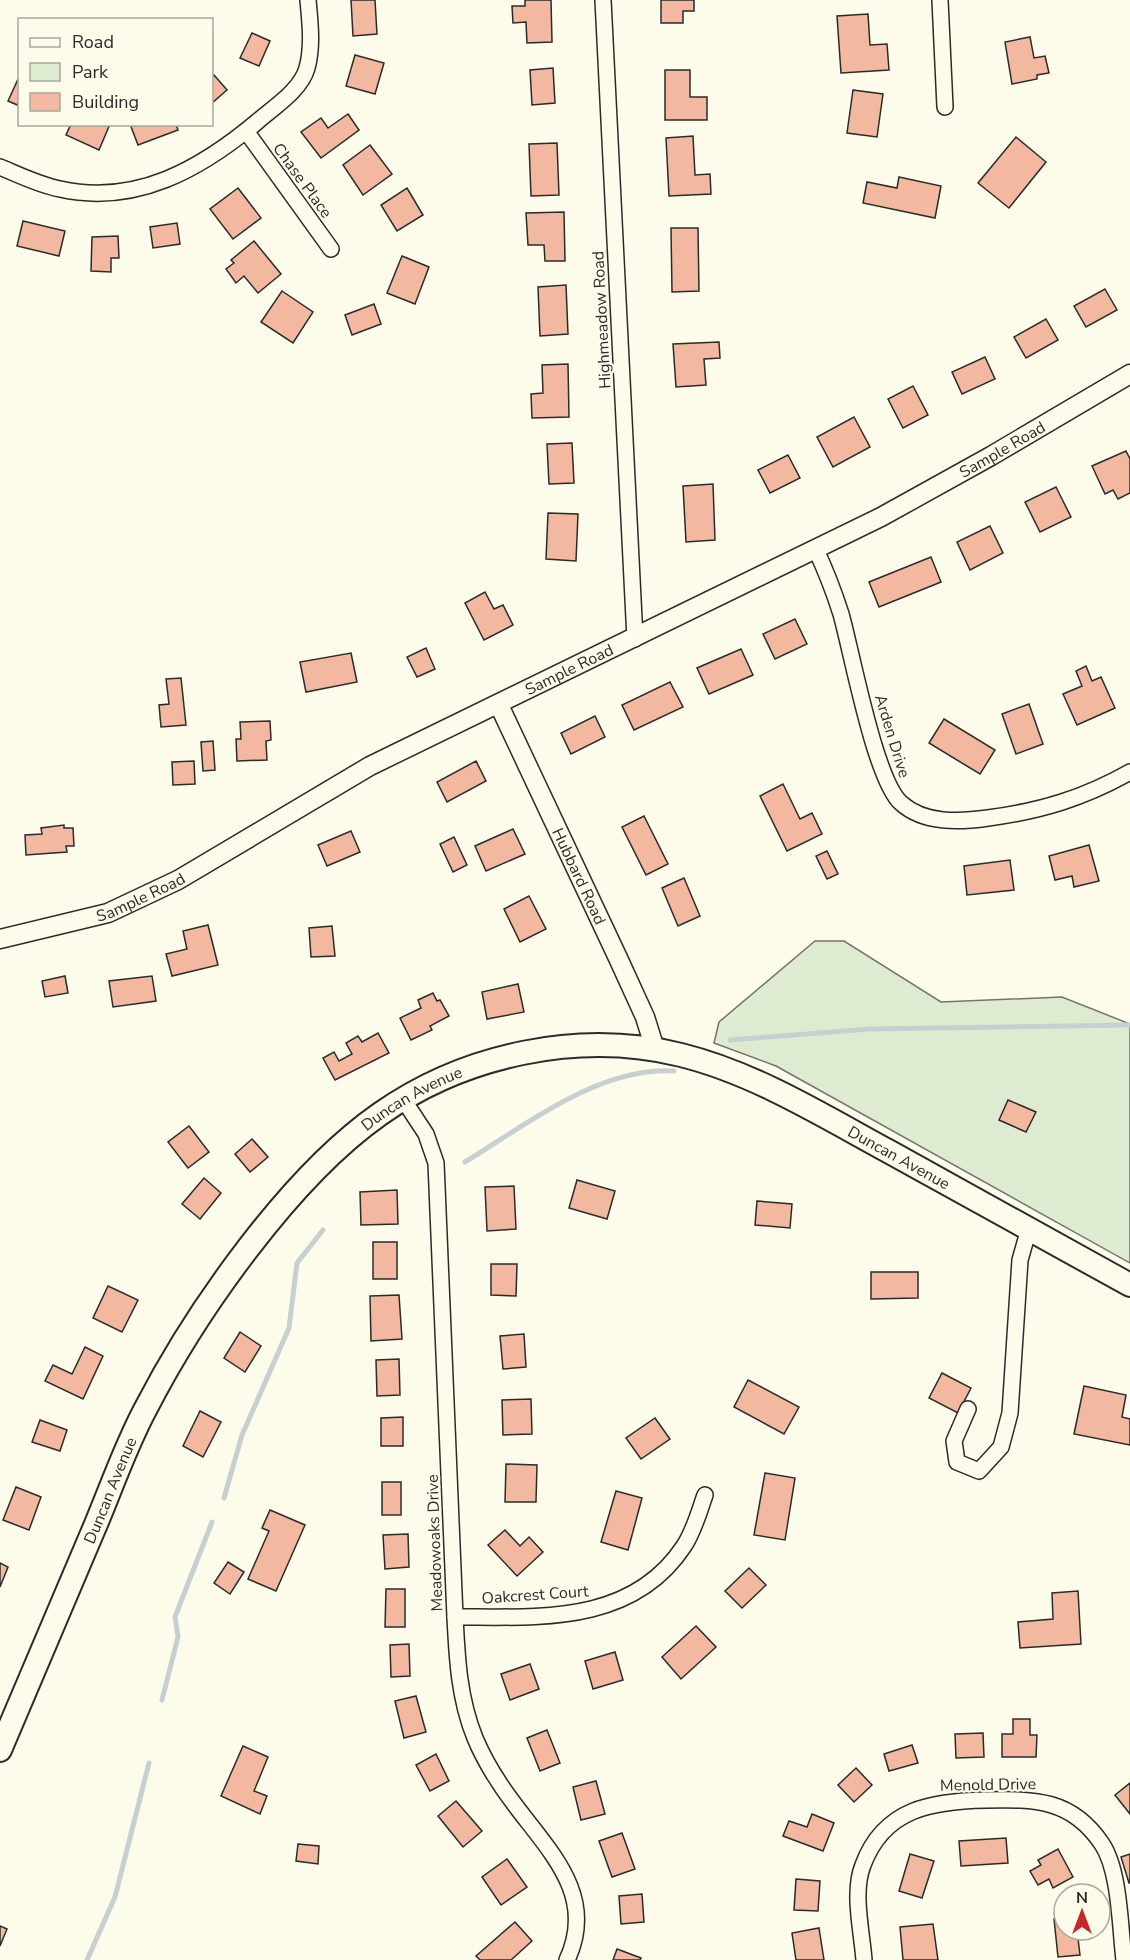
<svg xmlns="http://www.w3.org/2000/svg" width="1130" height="1960" font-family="'Nunito Sans',sans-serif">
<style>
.green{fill:#deebd1;stroke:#74746e;stroke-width:1.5}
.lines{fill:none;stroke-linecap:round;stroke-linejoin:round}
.stream{stroke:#c7d0d0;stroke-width:5}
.building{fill:#f2b8a0;stroke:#2b2b2b;stroke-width:1.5}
.minor-casing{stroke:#2b2b2b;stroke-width:18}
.tertiary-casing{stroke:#2b2b2b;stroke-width:21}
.primary-casing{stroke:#2b2b2b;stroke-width:26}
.minor{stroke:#fdfbea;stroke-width:15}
.tertiary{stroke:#fdfbea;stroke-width:18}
.primary{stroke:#fdfbea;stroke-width:22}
.labels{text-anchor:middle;stroke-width:4.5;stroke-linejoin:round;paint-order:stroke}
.street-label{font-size:16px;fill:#2b2b2b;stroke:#fdfbea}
</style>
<rect width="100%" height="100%" fill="#fdfbea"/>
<path class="green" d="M815 941H844L941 1002 1062 997 1130 1024V1263L776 1066 714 1043 719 1022Z"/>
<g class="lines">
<g class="stream">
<path d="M730 1040 869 1029 1130 1025"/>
<path d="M465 1162C526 1125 600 1066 674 1071"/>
<path d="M224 1498 242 1435 289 1328 297 1263 323 1230"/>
<path d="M162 1700 178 1637 175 1617 212 1522"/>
<path d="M87 1960 115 1897 149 1763"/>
</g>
</g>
<g class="building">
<path d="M351 0H375L377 34 353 36Z"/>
<path d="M525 0H551L552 42 527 43 526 22 513 23 512 6H525Z"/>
<path d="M661 0H694V11H683V23H661Z"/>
<path d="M868 14 870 45 887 44 889 70 841 73 837 16Z"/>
<path d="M252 33 270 41 259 66 240 58Z"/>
<path d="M1030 37 1034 58 1045 56 1049 73 1037 75V79L1012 84 1005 42Z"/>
<path d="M355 55 384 63 375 94 346 86Z"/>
<path d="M553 68 555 103 532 105 530 70Z"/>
<path d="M665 70H690V97H707V120H665Z"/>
<path d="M214 75 227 90 212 103V77Z"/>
<path d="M19 77H20V106L8 101Z"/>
<path d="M853 90 883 94 877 137 847 133Z"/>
<path d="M348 114 359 130 321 158 301 132 321 118 328 128Z"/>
<path d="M71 124H110L99 150 66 135Z"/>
<path d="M130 124H176L178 130 138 145Z"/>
<path d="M693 136 695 175 710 174 711 194 669 196 666 138Z"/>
<path d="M1016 137 1046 162 1009 208 978 183Z"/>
<path d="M557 143 559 195 531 196 529 144Z"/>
<path d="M370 145 392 174 363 195 343 165Z"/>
<path d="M899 177 941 186 935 218 863 203 867 182 897 188Z"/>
<path d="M238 188 261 218 233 239 210 209Z"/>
<path d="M407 188 423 215 397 231 381 205Z"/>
<path d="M564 212 565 261H545L544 245H528L526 213Z"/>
<path d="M23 221 65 231 59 256 17 246Z"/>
<path d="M177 223 180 244 153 248 150 227Z"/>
<path d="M671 228H698L699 291 672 292Z"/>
<path d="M118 236 119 258H111V272L91 271 92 237Z"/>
<path d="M254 241 281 274 258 293 244 276 236 283 226 269 234 263 231 260Z"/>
<path d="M402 256 429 267 415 304 387 293Z"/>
<path d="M566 285 568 334 540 336 538 287Z"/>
<path d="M1105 289 1117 310 1086 327 1074 306Z"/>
<path d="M282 291 313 312 293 343 261 322Z"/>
<path d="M374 304 381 324 352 335 345 315Z"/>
<path d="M1046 319 1058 340 1026 358 1014 337Z"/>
<path d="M719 342 720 358 704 359 706 385 676 387 673 344Z"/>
<path d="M985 357 995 379 962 394 952 372Z"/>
<path d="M568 364 569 417 532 418 531 394 543 393 542 365Z"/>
<path d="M913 386 928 415 903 428 888 399Z"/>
<path d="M854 417 870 447 833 467 817 437Z"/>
<path d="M572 443 574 483 549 484 547 444Z"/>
<path d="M1126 451 1130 459V493L1118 499 1113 490 1105 494 1092 466Z"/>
<path d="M788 455 800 478 770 493 758 470Z"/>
<path d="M713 484 715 540 686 542 683 486Z"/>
<path d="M1056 487 1071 517 1040 532 1025 502Z"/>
<path d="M548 513 578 514 576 561 546 559Z"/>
<path d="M990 526 1003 553 970 570 957 542Z"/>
<path d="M931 557 941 582 879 607 869 582Z"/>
<path d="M485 592 494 609 503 605 513 625 484 640 465 603Z"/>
<path d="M795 619 807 644 775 659 763 634Z"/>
<path d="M426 648 435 669 417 677 407 657Z"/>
<path d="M741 649 753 675 709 694 697 668Z"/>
<path d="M351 653 357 682 306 692 300 662Z"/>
<path d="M1086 666 1092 681 1101 677 1115 708 1077 725 1063 694 1082 686 1076 671Z"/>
<path d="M181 678 186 725 161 727 159 705 169 704 166 679Z"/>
<path d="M670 682 683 707 634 730 622 705Z"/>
<path d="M1029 704 1043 744 1016 754 1002 714Z"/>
<path d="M595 716 605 737 571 754 561 733Z"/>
<path d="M944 719 995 750 980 774 929 743Z"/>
<path d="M270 721 271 740 266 741 267 760 237 761 236 739H241L240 722Z"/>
<path d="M213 741 215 770 203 771 201 742Z"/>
<path d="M194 761 195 784 173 785 172 762Z"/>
<path d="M476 761 486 781 447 802 437 782Z"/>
<path d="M783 784 800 819 812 813 822 834 787 851 760 796Z"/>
<path d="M644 816 668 864 646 875 622 827Z"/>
<path d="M64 825V828H73L74 846H66L67 852 26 855 25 835 42 834 41 828Z"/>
<path d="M513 829 525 854 486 871 475 846Z"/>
<path d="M351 831 360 852 327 866 318 845Z"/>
<path d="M454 837 467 865 453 872 440 844Z"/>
<path d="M1089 845 1099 881 1074 887 1072 876 1055 880 1049 856Z"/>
<path d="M827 851 838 874 827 879 816 856Z"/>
<path d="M1010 860 1014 890 967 895 964 866Z"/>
<path d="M684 878 700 916 678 926 662 888Z"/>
<path d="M529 896 546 929 520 942 504 909Z"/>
<path d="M208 925 218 965 172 976 166 954 187 949 183 931Z"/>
<path d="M332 926 335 956 311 957 309 928Z"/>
<path d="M65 976 68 993 45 997 42 981Z"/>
<path d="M152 976 156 1001 113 1007 109 981Z"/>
<path d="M518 984 524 1012 487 1019 482 992Z"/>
<path d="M433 993 437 1001 440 1000 449 1016 430 1026 432 1030 411 1040 400 1018 421 1008 418 1000Z"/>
<path d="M378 1033 389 1053 335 1080 323 1058 334 1052 339 1061 352 1054 346 1043 358 1036 362 1042Z"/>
<path d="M1008 1100 1036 1112 1026 1132 999 1120Z"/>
<path d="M189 1126 209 1152 188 1168 168 1142Z"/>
<path d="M252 1139 268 1157 250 1172 235 1154Z"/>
<path d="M204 1178 221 1193 200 1219 182 1204Z"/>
<path d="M577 1180 615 1191 607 1219 569 1208Z"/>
<path d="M514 1186 516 1229 487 1231 485 1187Z"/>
<path d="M397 1190 398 1224 361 1225 360 1192Z"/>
<path d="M757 1201 792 1204 790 1228 755 1225Z"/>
<rect x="373" y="1242" width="24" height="37"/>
<path d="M491 1264H517L516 1296 491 1295Z"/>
<path d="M871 1272H918V1298L871 1299Z"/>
<path d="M108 1286 138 1300 122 1332 93 1318Z"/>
<path d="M399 1295 402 1339 371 1341 370 1296Z"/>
<path d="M240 1332 261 1346 245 1372 224 1358Z"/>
<path d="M524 1334 526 1367 503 1369 500 1336Z"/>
<path d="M85 1347 103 1356 83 1399 45 1381 53 1365 72 1374Z"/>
<path d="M399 1359 400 1395 377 1396 376 1360Z"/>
<path d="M942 1373 971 1388 958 1413 929 1398Z"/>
<path d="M748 1380 799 1407 784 1434 734 1407Z"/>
<path d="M1084 1386 1126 1395 1122 1417 1130 1419V1445L1074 1434Z"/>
<path d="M531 1399 532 1434 503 1435 502 1400Z"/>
<path d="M200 1411 221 1422 203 1457 183 1446Z"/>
<path d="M403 1417V1446H381V1418Z"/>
<path d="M655 1418 670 1439 641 1459 626 1438Z"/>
<path d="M40 1420 67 1430 60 1451 32 1442Z"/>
<path d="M506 1464 537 1465 536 1502H505Z"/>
<path d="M765 1473 795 1478 785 1540 754 1535Z"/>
<rect x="382" y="1482" width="19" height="33"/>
<path d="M16 1487 41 1497 29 1530 3 1520Z"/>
<path d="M616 1491 642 1498 628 1550 601 1542Z"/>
<path d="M270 1510 305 1525 276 1591 248 1579 269 1531 262 1528Z"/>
<path d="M505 1530 520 1546 529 1537 543 1552 517 1576 488 1545Z"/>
<path d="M408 1534 409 1567 385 1569 383 1535Z"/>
<path d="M228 1562 244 1572 230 1594 214 1583Z"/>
<path d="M0 1563 8 1567 0 1587Z"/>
<path d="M749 1568 766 1585 742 1608 725 1591Z"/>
<path d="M386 1589H405V1627H385Z"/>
<path d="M1078 1591 1081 1644 1020 1648 1018 1622 1053 1619 1052 1593Z"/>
<path d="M696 1626 716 1647 681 1679 662 1657Z"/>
<path d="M409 1644 410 1676 391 1677 390 1645Z"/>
<path d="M615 1652 623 1680 593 1689 585 1661Z"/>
<path d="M530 1664 539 1689 510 1700 501 1674Z"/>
<path d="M416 1696 426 1732 404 1738 395 1701Z"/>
<path d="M1013 1719H1030V1735H1037L1036 1757H1002V1734H1013Z"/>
<path d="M547 1730 560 1763 540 1771 527 1738Z"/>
<path d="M983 1733 984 1757 956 1758 955 1734Z"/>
<path d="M912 1745 918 1763 889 1771 884 1754Z"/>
<path d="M243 1746 268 1757 254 1791 267 1796 260 1814 221 1796Z"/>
<path d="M436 1754 449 1781 430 1791 416 1765Z"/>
<path d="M856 1768 872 1785 854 1802 838 1785Z"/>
<path d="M596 1781 605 1814 581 1820 573 1787Z"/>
<path d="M1130 1783V1814L1115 1795Z"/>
<path d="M456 1801 482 1831 463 1847 438 1816Z"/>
<path d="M812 1814 834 1823 823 1851 783 1836 789 1821 807 1827Z"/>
<path d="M622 1833 635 1869 612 1877 599 1841Z"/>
<path d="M1006 1838 1008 1863 961 1866 959 1841Z"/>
<path d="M298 1844 319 1846 318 1864 296 1861Z"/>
<path d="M1058 1849 1073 1877 1053 1888 1049 1879 1038 1885 1030 1871 1041 1865 1038 1860Z"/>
<path d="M910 1854 934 1861 922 1898 899 1891Z"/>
<path d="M1130 1854V1883H1129L1121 1857Z"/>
<path d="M507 1859 527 1887 501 1905 482 1877Z"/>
<path d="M796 1879 820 1881 818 1911 794 1910Z"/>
<path d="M642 1894 644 1922 621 1924 619 1896Z"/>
<path d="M1064 1918V1930H1077L1080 1955 1058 1957 1054 1919Z"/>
<path d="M515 1922 532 1941 511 1960H480L476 1956Z"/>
<path d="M933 1924 938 1960H903L900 1927Z"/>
<path d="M0 1926 7 1929 0 1946Z"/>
<path d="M819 1928 824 1960H796L792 1933Z"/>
<path d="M617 1949 641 1958 640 1960H613Z"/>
</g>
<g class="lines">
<g class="minor-casing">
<g id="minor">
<path d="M603 0 635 639"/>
<path d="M940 0 945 107"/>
<path d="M246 131 331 249"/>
<path d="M0 167C19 175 39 185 60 189 136 206 201 169 258 121 274 107 301 90 307 68 313 46 310 22 308 0"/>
<path d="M816 550C826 571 834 592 841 614 852 653 875 780 901 803 924 824 960 822 988 818 1041 811 1084 798 1130 772"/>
<path d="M403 1099 426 1134 436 1163 455 1617C457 1658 459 1699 475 1738 485 1762 499 1784 515 1805 550 1852 597 1896 567 1960"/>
<path d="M968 1409 954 1441 957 1462 979 1471 1001 1447 1010 1413 1020 1260 1026 1239 1036 1233"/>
<path d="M455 1617C539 1617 632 1625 684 1546 694 1531 699 1512 705 1495"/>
<path d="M864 1960C862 1932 852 1892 863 1865 884 1808 933 1801 986 1800 1035 1799 1072 1799 1102 1844 1120 1871 1120 1928 1124 1960"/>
</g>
</g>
<g class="tertiary-casing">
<g id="tertiary">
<path id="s1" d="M499 705 618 958 645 1017 655 1049"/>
<path id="s2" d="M0 939 108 913 178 880 370 766 881 517 991 456 1130 374"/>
</g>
</g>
<g class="primary-casing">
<g id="primary">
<path id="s3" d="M0 1750C32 1674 64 1599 96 1524 112 1486 126 1445 146 1408 196 1311 290 1177 380 1114 465 1054 580 1030 681 1055 754 1073 822 1115 888 1151 969 1196 1049 1240 1130 1285"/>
</g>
</g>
<use href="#minor" class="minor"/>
<use href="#tertiary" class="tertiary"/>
<use href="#primary" class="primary"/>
</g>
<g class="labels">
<g class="street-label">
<text transform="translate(303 180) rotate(54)" y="6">Chase Place</text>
<text transform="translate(601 320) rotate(-93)" y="6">Highmeadow Road</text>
<text dy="6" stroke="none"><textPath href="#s2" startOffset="1119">Sample Road</textPath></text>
<text dy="6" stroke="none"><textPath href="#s2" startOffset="633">Sample Road</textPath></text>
<text transform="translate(893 736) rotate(73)" y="6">Arden Drive</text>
<text dy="6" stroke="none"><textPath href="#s1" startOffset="189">Hubbard Road</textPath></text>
<text dy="6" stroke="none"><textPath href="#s2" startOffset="147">Sample Road</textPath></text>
<text dy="6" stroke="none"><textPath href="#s3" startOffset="786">Duncan Avenue</textPath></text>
<text dy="6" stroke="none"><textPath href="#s3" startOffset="1308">Duncan Avenue</textPath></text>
<text dy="6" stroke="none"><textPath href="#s3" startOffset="282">Duncan Avenue</textPath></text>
<text transform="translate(434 1543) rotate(-92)" y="6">Meadowoaks Drive</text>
<text transform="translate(535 1594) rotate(-4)" y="6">Oakcrest Court</text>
<text transform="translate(988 1784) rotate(-1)" y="6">Menold Drive</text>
</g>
</g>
<rect x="18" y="18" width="195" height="108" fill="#fdfbea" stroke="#a9a89e" stroke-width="1.5"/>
<rect x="30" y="38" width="30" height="9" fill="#fdfbea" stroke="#a9a89e" stroke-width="1.5"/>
<text x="72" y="48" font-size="18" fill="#2b2b2b">Road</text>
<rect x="30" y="63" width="30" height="18" fill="#deebd1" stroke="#a9a89e" stroke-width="1.5"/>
<text x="72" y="78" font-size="18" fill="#2b2b2b">Park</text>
<rect x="30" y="93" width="30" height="18" fill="#f2b8a0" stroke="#a9a89e" stroke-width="1.5"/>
<text x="72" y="108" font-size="18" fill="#2b2b2b">Building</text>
<g transform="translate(1082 1912)"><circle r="28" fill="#fdfbea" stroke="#a9a89e" stroke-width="1.5"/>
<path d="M0-4.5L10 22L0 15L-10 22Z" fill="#c62828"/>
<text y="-9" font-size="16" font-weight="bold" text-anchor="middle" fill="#2b2b2b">N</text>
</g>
</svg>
